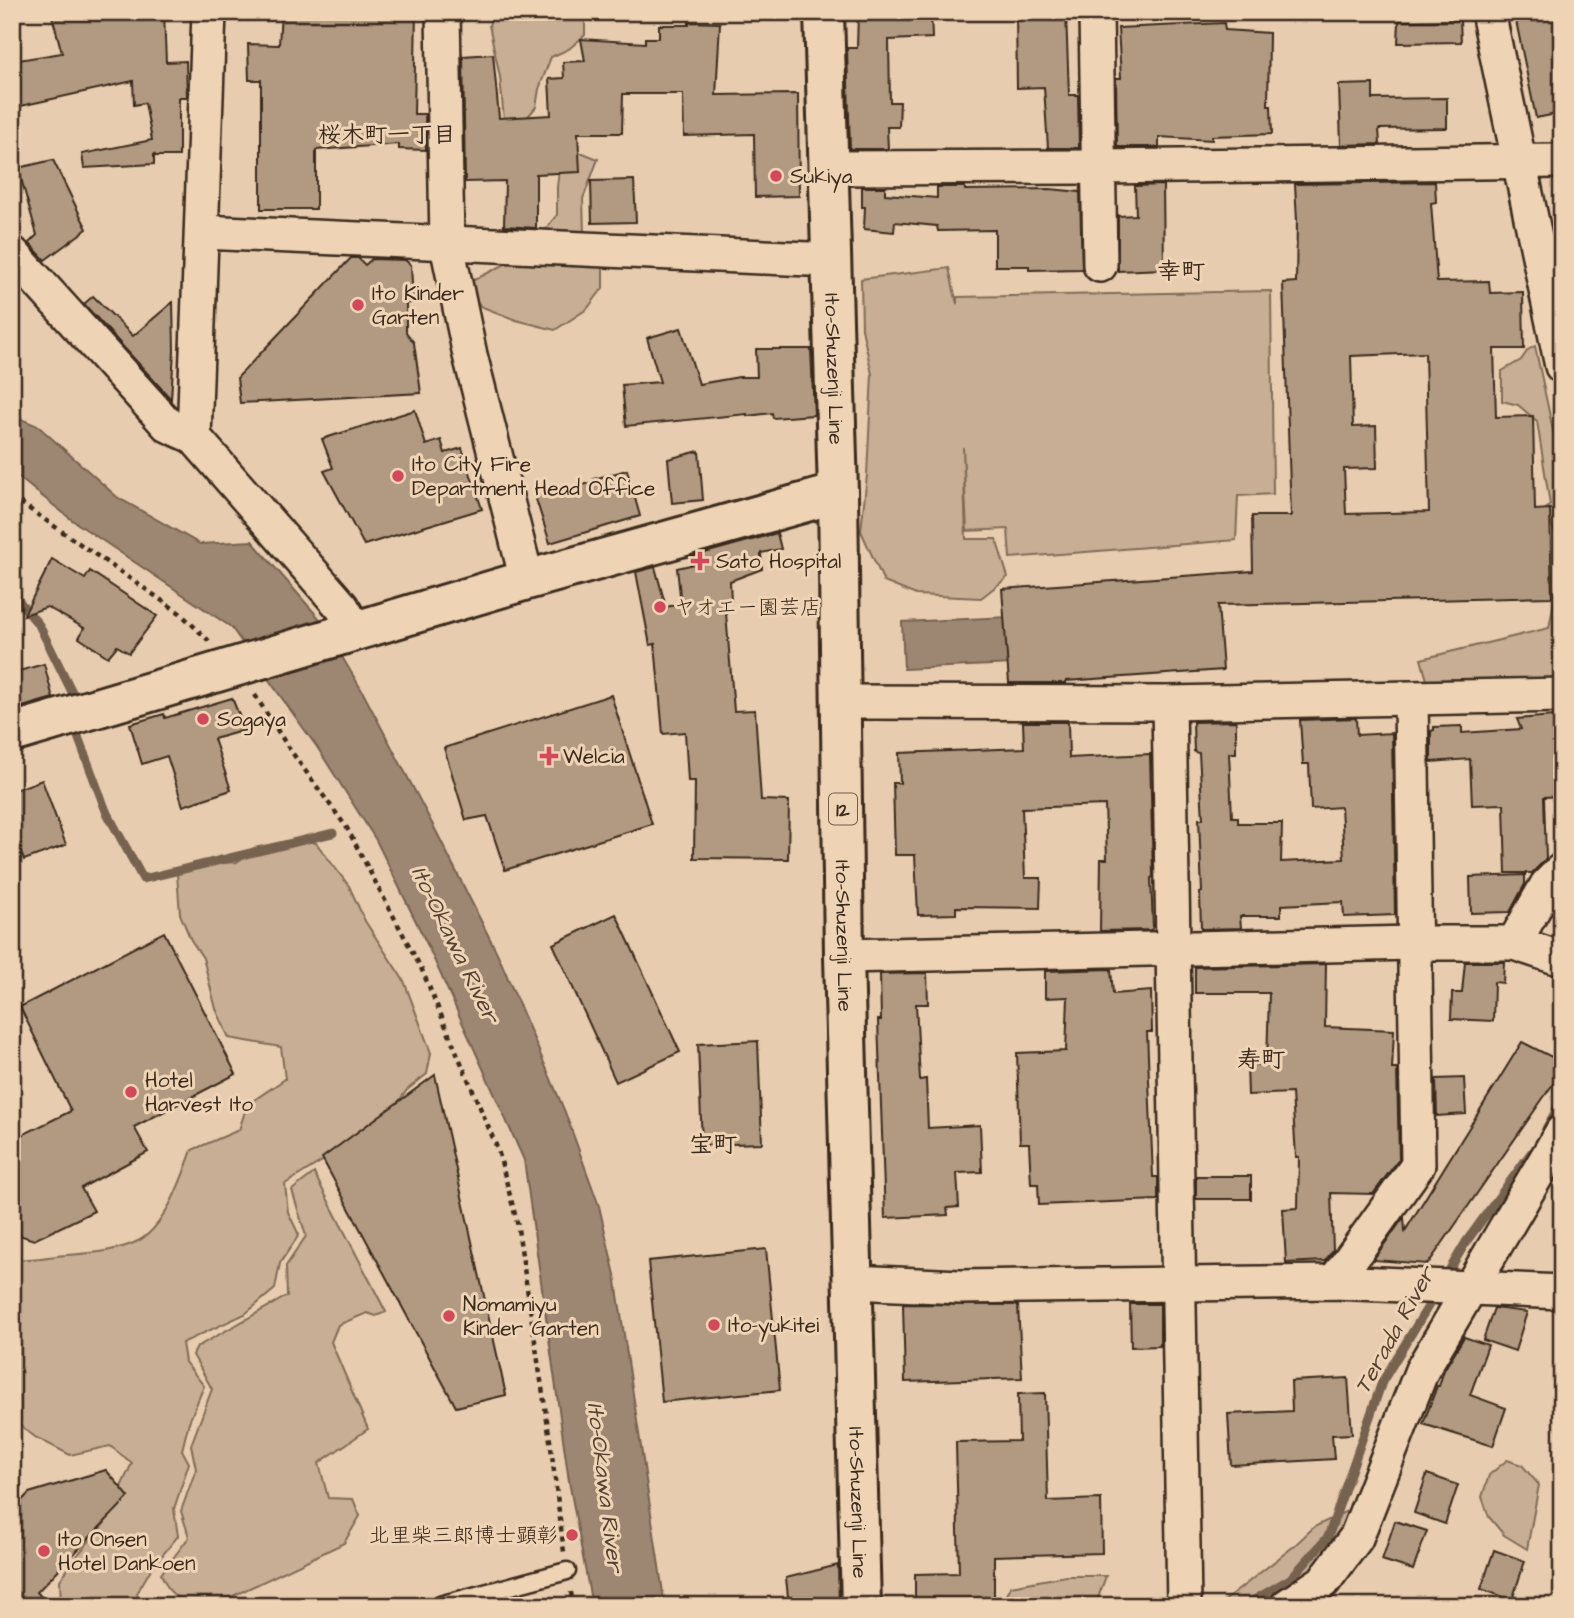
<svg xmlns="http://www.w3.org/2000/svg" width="1574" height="1618" font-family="'Architects Daughter','Klee One',sans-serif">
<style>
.green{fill:#c7ae94;stroke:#816c59;stroke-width:2}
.water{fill:#9d8772;stroke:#766250;stroke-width:2}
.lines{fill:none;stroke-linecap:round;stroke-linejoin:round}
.stream{stroke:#766250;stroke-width:9}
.building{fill:#b29a82;stroke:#3b2a1e;stroke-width:2;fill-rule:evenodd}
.service-casing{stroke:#3b2a1e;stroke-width:21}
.minor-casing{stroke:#3b2a1e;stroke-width:38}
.tertiary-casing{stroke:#3b2a1e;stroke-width:44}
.primary-casing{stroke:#3b2a1e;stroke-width:44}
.path{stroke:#3b2a1e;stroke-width:4.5;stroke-dasharray:5 5;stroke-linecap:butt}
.service{stroke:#eed3b5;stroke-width:16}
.minor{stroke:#eed3b5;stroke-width:33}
.tertiary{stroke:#eed3b5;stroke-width:38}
.primary{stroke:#eed3b5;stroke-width:38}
.poi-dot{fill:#d1495b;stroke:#eed3b5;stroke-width:2.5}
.labels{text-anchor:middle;stroke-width:6;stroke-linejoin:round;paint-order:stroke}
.shield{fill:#eed3b5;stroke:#715d4b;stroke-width:2}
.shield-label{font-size:19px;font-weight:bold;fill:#3b2a1e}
.poi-label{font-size:21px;fill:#3b2a1e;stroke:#eed3b5;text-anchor:start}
.street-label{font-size:21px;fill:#3b2a1e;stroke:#eed3b5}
.neighbourhood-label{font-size:23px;font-weight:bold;fill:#3b2a1e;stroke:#eed3b5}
.water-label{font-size:23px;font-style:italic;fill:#544133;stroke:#eed3b5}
.quarter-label{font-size:24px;font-weight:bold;fill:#3b2a1e;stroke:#eed3b5}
</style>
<rect width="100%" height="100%" fill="#e7ccaf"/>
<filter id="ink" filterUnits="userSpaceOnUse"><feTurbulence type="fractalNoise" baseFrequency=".0143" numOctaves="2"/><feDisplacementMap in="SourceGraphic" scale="14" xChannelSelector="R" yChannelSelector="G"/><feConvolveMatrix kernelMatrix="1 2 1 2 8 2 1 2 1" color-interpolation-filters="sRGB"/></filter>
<g filter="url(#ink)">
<g class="green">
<path d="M494 12H585V35L569 49 551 57 539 89 536 107 506 142 500 77 489 25Z"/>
<path d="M583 153 598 159 583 199 584 235 603 257V288L587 309 555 330 516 320 480 306 468 283 525 254 557 215V187L561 154Z"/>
<path d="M949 268 957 304V297L1271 291 1273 494 1238 496 1236 540 1010 558 1008 529 967 531 963 447 966 539H996L1008 577 981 598 916 595 884 582 861 531 867 475 872 374 862 329 861 279Z"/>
<path d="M1535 346 1562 473V683L1453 690 1427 680 1421 659 1549 628 1556 591 1561 546 1545 510 1550 505 1537 421 1518 405 1502 401V371L1521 360 1528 350Z"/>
<path d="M299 839 316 843 349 886 365 921 404 981 431 1053 427 1074 407 1090 382 1124 285 1184 288 1212 299 1235 280 1263 275 1289 245 1314 182 1343 185 1362 204 1386 189 1422 182 1450 189 1463 174 1509 178 1536 151 1569 137 1593 142 1606H61L60 1580 80 1552 104 1524 132 1463 110 1446 70 1455 35 1437 12 1419V1259C31 1261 48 1256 67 1255 90 1253 114 1252 136 1242 165 1229 182 1178 192 1150L239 1130 247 1105 285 1079 281 1047 229 1038 216 1009 203 958 191 940 180 914 177 874 196 865 237 862 254 848Z"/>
<path d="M314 1173 386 1312 376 1316 367 1313 338 1325 331 1342 368 1429 319 1463 328 1498 353 1499 360 1516 344 1543 212 1606H186L169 1590 161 1574 189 1537 181 1511 196 1469 191 1445 212 1389 193 1355 197 1347 287 1296 286 1266 306 1236 292 1190Z"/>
<path d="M1507 1460 1522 1465 1539 1485 1527 1549 1504 1535 1489 1517 1482 1497 1489 1475Z"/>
<path d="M1361 1504 1308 1581 1269 1606H1218L1294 1546 1314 1527Z"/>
<path d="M1066 1576H1106L1095 1606H1002L1011 1586Z"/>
</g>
<g class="water">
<path d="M12 411 23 420 38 426 117 497 200 544 252 541 319 618 361 689 436 831 498 955 565 1112 599 1206 615 1275 665 1606H592L569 1481 524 1160 428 946 376 840 317 747 231 627 72 520 12 472Z"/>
<path d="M1009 617 1013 664 904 669 902 622Z"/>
</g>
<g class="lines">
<g class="stream">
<path d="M12 593 39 625 73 694"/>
<path d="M77 734 106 811 143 879 333 833"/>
<path d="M1546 1129 1562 1100"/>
<path d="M1444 1279 1466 1242 1531 1153"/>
<path d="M1244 1606 1290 1579 1328 1537 1382 1382 1435 1295"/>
</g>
</g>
<g class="building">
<path d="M51 12H98L99 16 164 13 166 62 186 61 187 97H179V156H155L154 153V164L84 168 82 154 152 140 145 103 134 105 133 81 12 108V61L62 53Z"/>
<path d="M281 12H416L414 114H425L426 150 399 149V144L316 150V209H261V80H249L248 44 279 45Z"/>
<path d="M858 12H931L932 38 889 40 890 102H900L899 127H887L888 149H850L847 48H857Z"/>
<path d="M1016 12H1066L1069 95H1078L1079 148H1048L1044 87 1017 88Z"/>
<path d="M1534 12H1554L1562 53V113L1536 118 1515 16Z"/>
<path d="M1460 20 1461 42 1398 43 1399 21Z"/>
<path d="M689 22 720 23 716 95 798 94 799 196 755 197 754 134 684 136 683 94H623L622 133H578L580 172 536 174V228L504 226 505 181 465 182 463 56 493 54 499 118 551 115 549 79 564 78 563 62 585 61 581 39 645 43V38H659V25H689Z"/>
<path d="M1224 23 1225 30 1269 33 1268 106H1271L1272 134 1212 136V140L1159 137V147H1117L1116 78H1121L1118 28Z"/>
<path d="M1373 84V99L1447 98V128L1379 129 1380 144 1341 145 1339 85Z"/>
<path d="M53 160 87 229 45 260 29 243 37 235 18 168Z"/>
<path d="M634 180 636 222 592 223 591 181Z"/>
<path d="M1435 182 1436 202 1431 203 1437 282 1489 281 1490 293 1523 292 1524 349H1494L1496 417 1533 416 1535 510 1550 509 1552 597 1218 605 1223 670 1066 681V683H1009L1002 589 1253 571 1252 516H1291L1283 283 1296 282 1297 221 1295 184ZM1425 353 1429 512 1346 514 1344 469 1377 468 1376 426 1353 427 1351 356Z"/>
<path d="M1163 185 1164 269 1118 271V216L1136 215 1135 186Z"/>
<path d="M862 187H885V194L937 198V187H965V190L1050 189 1080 192 1082 269 1029 270V266H995V230L938 231 937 226 895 222 894 232 864 229 865 207H862Z"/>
<path d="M351 258H358L365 265 372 259 405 260 411 265 413 302 406 304V332L414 343 421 393 240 403 237 378Z"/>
<path d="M93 296 133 336 173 302 174 351 171 399 84 304Z"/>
<path d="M681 328 699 384 739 377H757L756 349H811L814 415 773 418 772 413 747 416V414L626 426 622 385 660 382 647 338Z"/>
<path d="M415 410 426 445 441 440 445 453 462 448 482 509 364 545 324 471 333 468 322 439Z"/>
<path d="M699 451 703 500 672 503 668 459Z"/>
<path d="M627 470 640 516 550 543 535 496 595 482 594 479Z"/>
<path d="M777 533 781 549 761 553 762 569 730 581 731 601H725L734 711 755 710 761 800 789 801 788 859 694 858 695 781H688L685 732 663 734 655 644 650 645 636 572 655 567 666 607 681 604 677 568 695 564 694 556Z"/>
<path d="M52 559 85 579 90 571 157 616 129 653 117 646 108 657 79 638 84 628 47 607 24 615Z"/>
<path d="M44 664 53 698 12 710V673Z"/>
<path d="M611 695 652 824 505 870 487 816 466 820 444 748Z"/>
<path d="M232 698 245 730 214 739 231 790 183 806 167 756 142 764 130 724 164 714 165 718Z"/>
<path d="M1554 716 1562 748V796L1544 797 1546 859 1532 873H1506L1504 804 1472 805 1470 759 1431 762V731L1434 730V727L1462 726V733L1521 729 1517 719Z"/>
<path d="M1356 718 1357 735 1392 733 1395 915 1344 917 1343 902 1281 905V916H1240L1241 928 1201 929 1200 893 1202 892 1199 819H1203L1199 753 1194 752 1193 722 1236 721V753H1229L1232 817H1238V823H1282L1281 862 1344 859 1341 807 1311 809 1309 764H1303L1300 720Z"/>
<path d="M1023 722H1068L1069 758 1150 754 1153 877 1151 878 1153 927 1151 930 1100 931 1101 859H1107L1105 805 1022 808 1025 878H1041L1040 908 956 907V914L918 915 915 855H895L893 783H900L899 753 1024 748Z"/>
<path d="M42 780 66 845 24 860 12 829V791Z"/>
<path d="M1525 875V884L1510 912 1471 913 1470 877Z"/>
<path d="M616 914 680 1052 616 1082 553 944Z"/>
<path d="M164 932 236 1074 134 1127 148 1152 81 1188 94 1211 34 1240 22 1236 12 1223V1140L71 1111 20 1007Z"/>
<path d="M1465 962H1504L1503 983 1494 982 1493 1021 1451 1019 1452 993H1462Z"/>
<path d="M1326 964 1325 1027 1394 1030 1392 1069H1397L1399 1159 1373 1194 1331 1193 1333 1250 1325 1261 1286 1263 1283 1209 1298 1208 1299 1157H1296L1292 1093 1248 1095 1247 1065 1267 1064 1269 993H1195V967Z"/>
<path d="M1111 969 1113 994 1151 991 1152 1032H1147L1153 1177H1158V1200L1039 1205 1038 1184H1031L1029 1143H1020L1017 1053 1066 1051 1068 997 1045 998V971Z"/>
<path d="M927 973 928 1004H916L920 1080 926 1079 928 1128 980 1125 982 1172 957 1173 959 1207 947 1208 948 1215 885 1218 878 1020H881L880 974Z"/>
<path d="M758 1041 762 1143 702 1145 698 1044Z"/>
<path d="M1522 1042 1562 1062V1071L1428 1264 1373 1260 1404 1217 1405 1231Z"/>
<path d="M435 1075 506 1395 456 1407 322 1158Z"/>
<path d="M1464 1078 1466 1114 1437 1116 1436 1079Z"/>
<rect x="1196" y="1176" width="55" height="23"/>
<path d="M766 1249 780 1390 662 1402 648 1261Z"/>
<path d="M903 1304 1018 1305 1022 1378 905 1382Z"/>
<path d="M1130 1304H1160V1346L1131 1347Z"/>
<path d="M1494 1308 1527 1312 1515 1351 1483 1340Z"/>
<path d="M1464 1337 1488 1345 1470 1395 1506 1408 1493 1446 1423 1424 1437 1386H1439L1444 1370Z"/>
<path d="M1348 1378 1352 1434 1332 1435 1334 1459 1231 1465 1228 1414 1292 1411 1291 1381Z"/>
<path d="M1045 1393 1048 1501 1101 1499 1102 1553 994 1556V1606H915V1574L959 1573 956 1442 1019 1441 1018 1394Z"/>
<path d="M106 1470 129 1497 37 1592 49 1606H12V1511L29 1493Z"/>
<path d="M1427 1474 1458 1485 1445 1524 1414 1513Z"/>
<path d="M1395 1521 1427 1531 1413 1570 1382 1560Z"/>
<path d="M1494 1550 1525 1561 1512 1600 1481 1589Z"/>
<path d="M838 1565 839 1606H789L786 1578Z"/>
</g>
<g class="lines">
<g class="service-casing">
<path id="service" d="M436 1606 567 1571"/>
</g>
<g class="minor-casing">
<g id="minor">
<path d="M209 12 194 437 342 607 356 631"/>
<path d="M443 12 447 245 470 355 527 580"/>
<path d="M1096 12 1100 265"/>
<path d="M1488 12 1562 366"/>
<path d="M827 168 1099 167 1562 161"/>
<path d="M202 232 831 260"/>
<path d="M12 253 168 425 194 437"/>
<path d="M842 702 1169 703 1562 695"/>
<path d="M1169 703 1184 1606"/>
<path d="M1514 943 1547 885 1562 870"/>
<path d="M844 956 1413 943H1514L1562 959"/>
<path d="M854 1282 960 1287 1334 1282 1562 1292"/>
<path d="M1334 1282 1418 1165 1411 699"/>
<path d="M1287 1606 1323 1582 1356 1538 1422 1370 1562 1132"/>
</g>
</g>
<g class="tertiary-casing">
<path id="tertiary" d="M12 733 527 580 838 493"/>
</g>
<g class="primary-casing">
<g id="primary">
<path id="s1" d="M824 12 838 493 844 956 861 1606"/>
</g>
</g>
<g class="path">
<path d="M12 497 180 613 209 641"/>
<path d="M255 695 288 747 347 828 378 887 422 970 498 1150 517 1222 551 1447 564 1552"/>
<path d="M571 1592 573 1606"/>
</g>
<use href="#service" class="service"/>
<use href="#minor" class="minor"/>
<use href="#tertiary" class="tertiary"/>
<use href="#primary" class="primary"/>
</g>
</g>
<g class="poi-dot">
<circle cx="776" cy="176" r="7"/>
<circle cx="358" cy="305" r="7"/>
<circle cx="398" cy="476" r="7"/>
<path d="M696.5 550.5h7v7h7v7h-7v7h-7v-7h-7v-7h7z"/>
<circle cx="660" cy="607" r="7"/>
<circle cx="203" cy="719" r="7"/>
<path d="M545.5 745.5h7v7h7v7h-7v7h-7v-7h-7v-7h7z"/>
<circle cx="131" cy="1092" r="7"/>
<circle cx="449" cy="1316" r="7"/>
<circle cx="714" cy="1325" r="7"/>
<circle cx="572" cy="1535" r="7"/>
<circle cx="44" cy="1551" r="7"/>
</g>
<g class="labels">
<rect class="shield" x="829" y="793.5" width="28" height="31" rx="5"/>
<g class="shield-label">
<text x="843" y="816">12</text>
</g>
<g class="poi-label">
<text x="790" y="183">Sukiya</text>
<text x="372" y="300">Ito Kinder<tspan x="372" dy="24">Garten</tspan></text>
<text x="412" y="471">Ito City Fire<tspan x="412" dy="24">Department Head Office</tspan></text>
<text x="716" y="568">Sato Hospital</text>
<text x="674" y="614">ヤオエー園芸店</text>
<text x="217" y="726">Sogaya</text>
<text x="563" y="763">Welcia</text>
<text x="145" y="1087">Hotel<tspan x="145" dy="24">Harvest Ito</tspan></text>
<text x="463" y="1311">Nomamiyu<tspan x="463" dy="24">Kinder Garten</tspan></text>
<text x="728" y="1332">Ito-yukitei</text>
<text x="558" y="1542" text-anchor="end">北里柴三郎博士顕彰</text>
<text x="58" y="1546">Ito Onsen<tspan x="58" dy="24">Hotel Dankoen</tspan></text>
</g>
<g class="street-label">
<text dy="7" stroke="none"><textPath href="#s1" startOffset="357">Ito-Shuzenji Line</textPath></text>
<text dy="7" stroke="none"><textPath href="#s1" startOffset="924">Ito-Shuzenji Line</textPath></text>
<text dy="7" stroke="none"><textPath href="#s1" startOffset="1491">Ito-Shuzenji Line</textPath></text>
</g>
<g class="neighbourhood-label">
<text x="387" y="142">桜木町一丁目</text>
</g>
<g class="water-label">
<text transform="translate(456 944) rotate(64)" y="8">Ito-Okawa River</text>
<text transform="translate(1394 1330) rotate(-61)" y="8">Terada River</text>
<text transform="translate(606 1487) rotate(83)" y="8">Ito-Okawa River</text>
</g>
<g class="quarter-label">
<text x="1181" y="279">幸町</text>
<text x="1261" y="1067">寿町</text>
<text x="713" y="1152">宝町</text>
</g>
</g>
<rect width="1574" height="1618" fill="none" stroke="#eed3b5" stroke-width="42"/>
<rect x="21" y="21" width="1532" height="1576" fill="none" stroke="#3b2a1e" stroke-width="2.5" filter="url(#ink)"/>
</svg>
